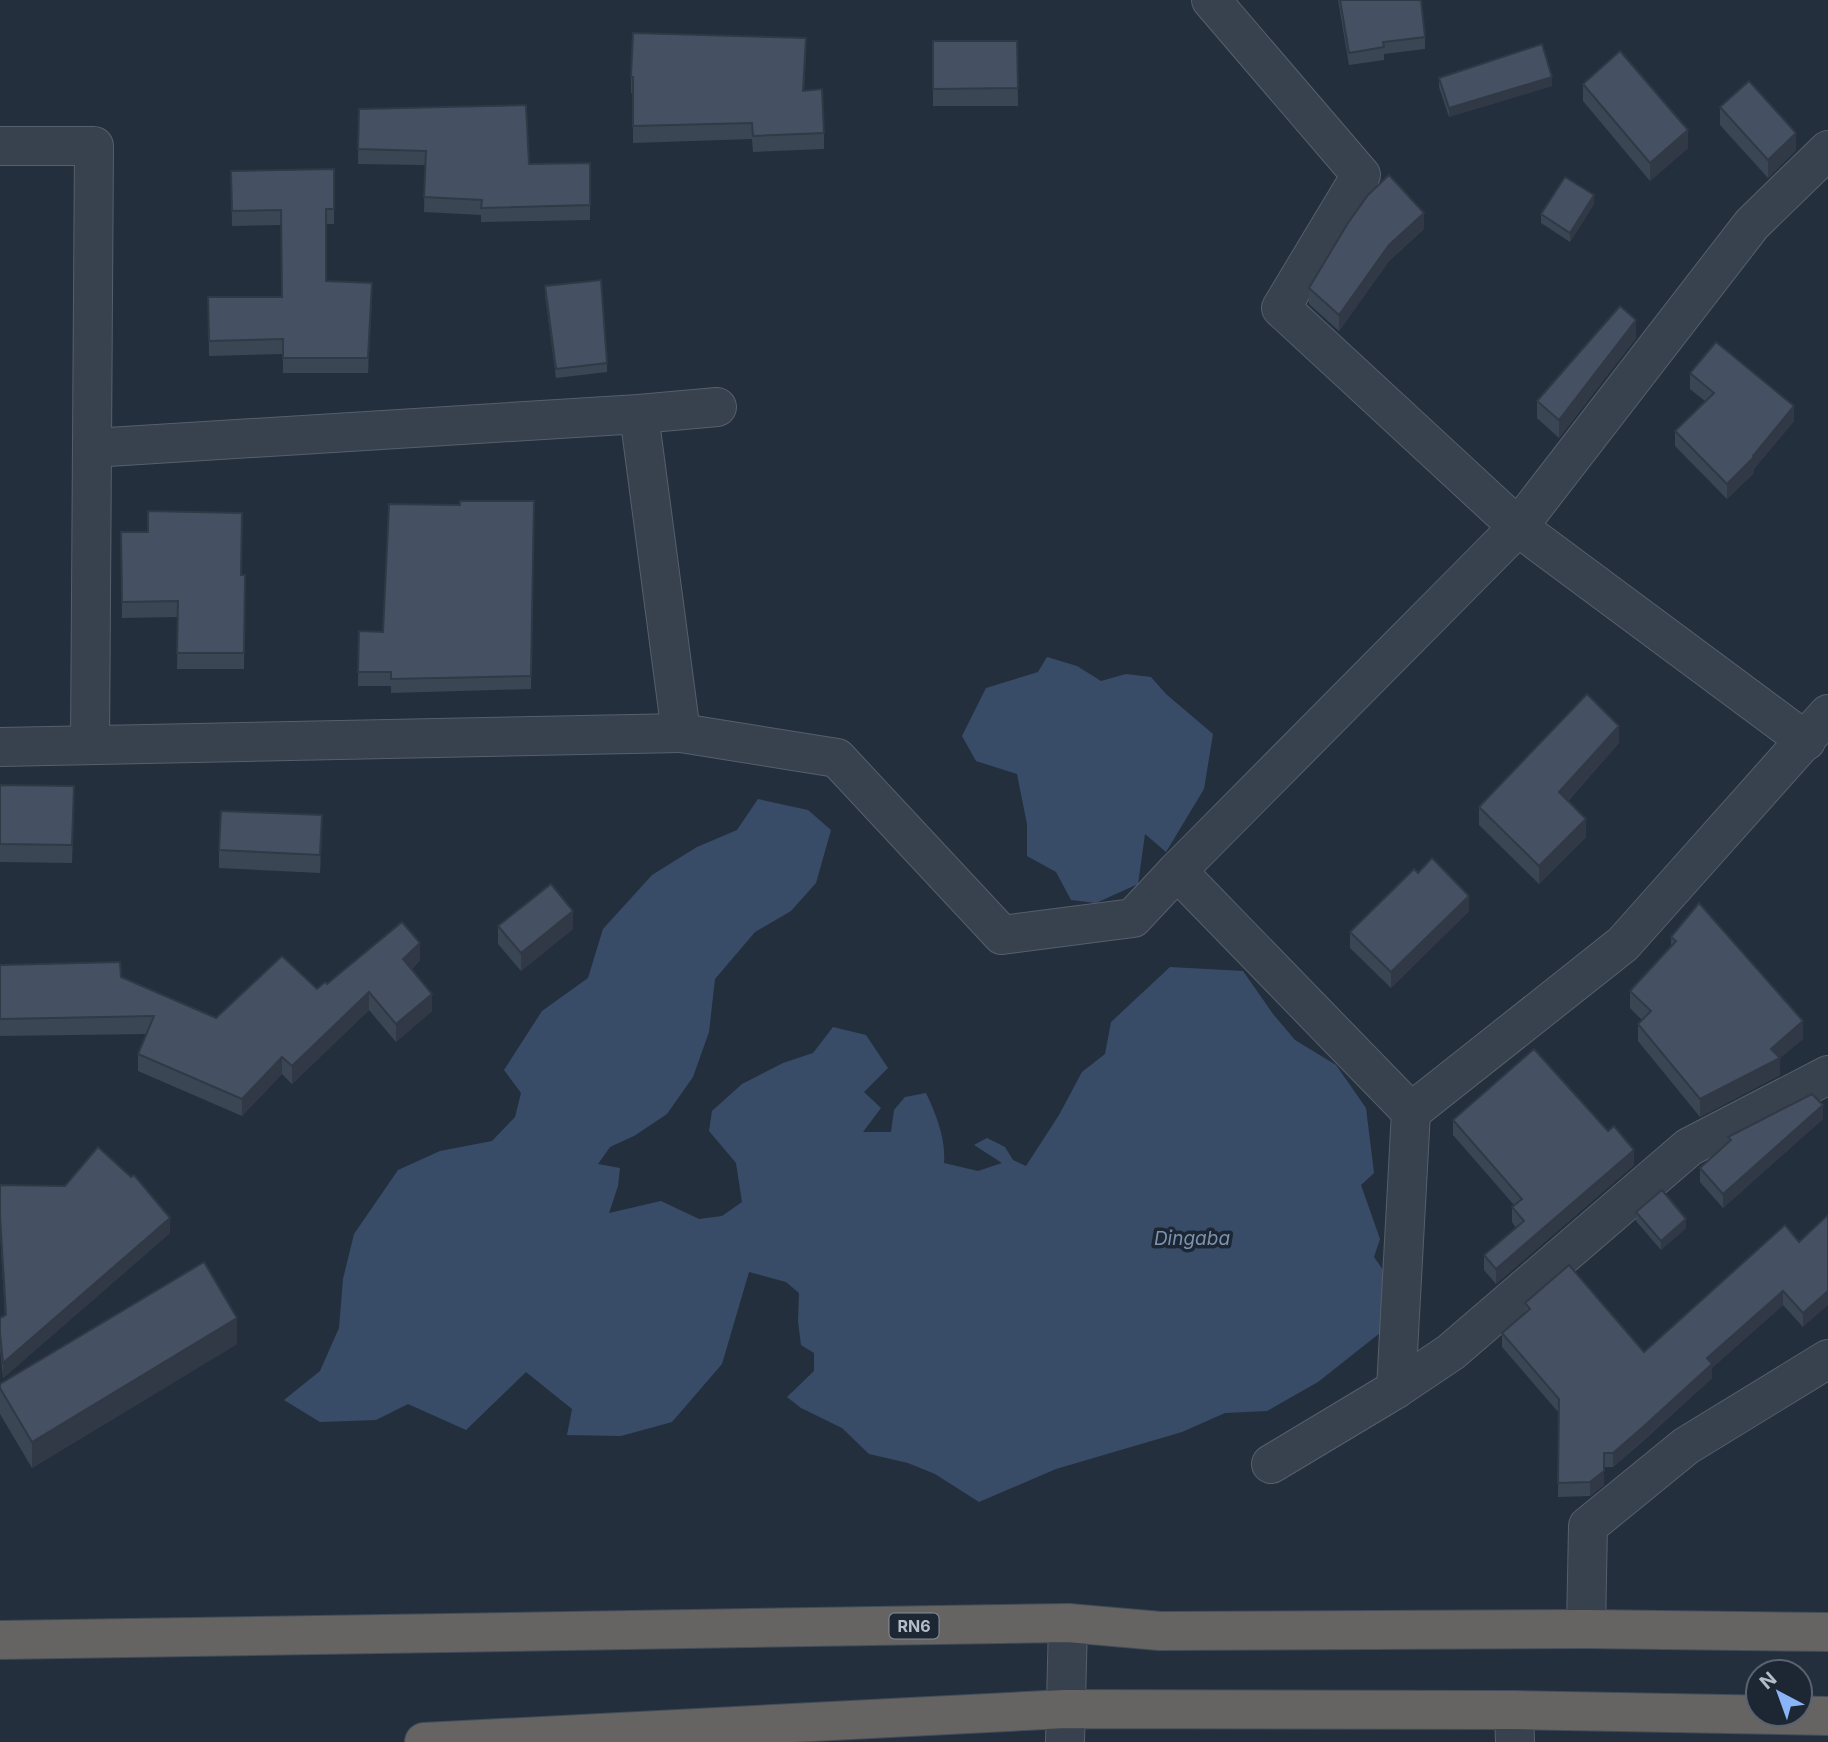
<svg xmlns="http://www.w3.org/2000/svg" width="1828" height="1742" font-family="Inter,sans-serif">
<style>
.water{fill:#394c67}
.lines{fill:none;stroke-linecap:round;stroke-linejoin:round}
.minor-casing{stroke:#565f6c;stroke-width:40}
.trunk-casing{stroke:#434c59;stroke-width:40}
.minor{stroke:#38414e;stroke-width:38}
.trunk{stroke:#656462;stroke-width:38}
.wall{fill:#3b4654}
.shaded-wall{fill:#303945}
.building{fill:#455162;stroke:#303945;stroke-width:2}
.labels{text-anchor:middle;stroke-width:7;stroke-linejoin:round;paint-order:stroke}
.shield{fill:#1d2633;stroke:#878f9c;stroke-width:2}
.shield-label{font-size:16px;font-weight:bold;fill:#b4bcc9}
.water-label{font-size:19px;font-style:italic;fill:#7c92b1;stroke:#1d2633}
</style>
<rect width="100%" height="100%" fill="#242f3e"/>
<g class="water">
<path d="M1047 657 1077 666 1101 681 1126 674 1151 677 1166 694 1213 734 1204 789 1166 852 1145 834 1138 884 1096 903 1071 900 1056 872 1027 856V824L1017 774 976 761 962 736 986 688 1038 672Z"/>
<path d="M758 799 808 810 831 830 816 883 791 911 755 932 715 979 709 1032 693 1077 667 1114 634 1136 610 1147 598 1164 620 1168 618 1186 609 1213 661 1201 699 1219 722 1216 742 1202 736 1163 709 1131 712 1111 742 1084 783 1063 813 1053 833 1027 866 1035 888 1068 864 1092 881 1108 863 1132H891L894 1110 905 1097 926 1093C936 1114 946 1139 944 1163L978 1171 1002 1163 974 1145 987 1138 1005 1147 1013 1160 1026 1166 1059 1115 1082 1072 1105 1054 1111 1022 1170 967 1243 971 1273 1014 1295 1040 1336 1065 1366 1108 1374 1173 1361 1185 1380 1239 1374 1257 1390 1280 1385 1329 1318 1382 1267 1411 1225 1413 1182 1432 1056 1469 979 1502 935 1474 908 1463 869 1454 842 1428 801 1408 787 1397 814 1371V1353L801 1345 798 1321 799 1293 786 1282 749 1272 722 1364 672 1422 621 1436 567 1435 572 1409 526 1372 466 1430 408 1404 376 1420 320 1422 284 1400 320 1371 339 1328 343 1279 354 1234 398 1170 440 1151 492 1141 515 1117 521 1093 504 1070 542 1011 588 978 603 929 652 875 697 847 737 830Z"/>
</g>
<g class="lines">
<g class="minor-casing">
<g id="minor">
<path d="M1211 0 1361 175 1281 308 1518 527 1806 741"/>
<path d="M0 146H94L90 745"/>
<path d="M639 414 681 733 837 758 1002 935 1133 918 1177 871 1518 527 1752 224 1828 150"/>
<path d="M92 448 639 414 717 407"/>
<path d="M0 747 681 733"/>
<path d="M1177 871 1411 1112 1396 1389"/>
<path d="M1411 1112 1623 944 1828 714"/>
<path d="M1271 1464 1396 1389 1451 1352 1689 1147 1828 1075"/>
<path d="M1586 1629 1588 1526 1686 1446 1828 1359"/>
<path d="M1514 1710 1515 1742"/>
<path d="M1065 1742 1068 1623"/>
</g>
</g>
<g class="trunk-casing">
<g id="trunk">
<path d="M0 1640 1068 1623 1160 1631 1586 1629 1828 1632"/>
<path d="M424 1742 1065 1709 1514 1710 1828 1716"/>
</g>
</g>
<use href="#minor" class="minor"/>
<use href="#trunk" class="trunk"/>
</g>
<g class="wall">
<path d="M1338 0H1421L1425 37V49L1384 54V60L1349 65Z"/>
<path d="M933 41H1017L1018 106H933Z"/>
<path d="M806 54 804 91 824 133V149L753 152 752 139 633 143V93H631V77Z"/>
<path d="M1439 78 1552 86 1449 117 1439 87Z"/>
<path d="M1583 84 1688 148 1650 181 1583 101Z"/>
<path d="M1720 107 1796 150 1768 178 1720 125Z"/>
<path d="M359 109 529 164 590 163V220L481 222V215L424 212 425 165 358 164Z"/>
<path d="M334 169V224H326V281L372 299 368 373H283V354L209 356 208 297H282L281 225 232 226 231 171Z"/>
<path d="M1594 204 1570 242 1541 223V214Z"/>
<path d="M1424 229 1389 261 1339 331 1309 304V288Z"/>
<path d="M545 286 607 363V372L556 378 545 295Z"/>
<path d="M1636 338 1559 438 1537 418V401Z"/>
<path d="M1690 373 1794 421 1754 469V473L1727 499 1675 446V431L1705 401 1690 389Z"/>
<path d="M534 501 531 689 391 693V686H358L359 631 383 632 460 505Z"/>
<path d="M121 532 241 575H245L244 669H177L178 617 122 618Z"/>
<path d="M1619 743 1568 801 1586 837 1539 884 1479 825V807Z"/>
<path d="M0 785 74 804 72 863 0 862Z"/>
<path d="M322 833 320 873 219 868V850Z"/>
<path d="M1418 873 1469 911 1391 988 1350 948V932Z"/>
<path d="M498 926 573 929 521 971 498 944Z"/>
<path d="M1671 937 1803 1039 1780 1058V1075L1700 1117 1638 1041V1024L1642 1020 1630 1008V991L1671 947Z"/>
<path d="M420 960 412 969 432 1011 396 1042 369 1010 292 1084 282 1074 242 1116 138 1071V1054L147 1034 0 1036V965L121 977 216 1018 317 989 327 984Z"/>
<path d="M1823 1119 1723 1208 1700 1182V1168L1728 1143V1137Z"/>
<path d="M1453 1120 1634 1165 1496 1284 1484 1270V1255L1516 1228 1512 1222V1207L1514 1205 1453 1135Z"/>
<path d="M131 1177 170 1233 3 1378 0 1348V1318L5 1316 0 1232V1185L65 1186Z"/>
<path d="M1636 1212 1686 1228 1661 1250 1636 1221Z"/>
<path d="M1828 1215 1803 1327 1783 1305 1712 1368V1378L1643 1441 1613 1467H1604V1485L1590 1496 1558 1497 1559 1413 1502 1347V1333L1525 1313V1303L1644 1352 1799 1242Z"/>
<path d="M237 1344 32 1468 0 1414V1384Z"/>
</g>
<g class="shaded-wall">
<path d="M1552 77V86L1449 117V108Z"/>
<path d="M1688 130V148L1650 181V163Z"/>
<path d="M1796 133V150L1768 178V160Z"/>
<path d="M1594 195V204L1570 242V233Z"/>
<path d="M1424 213V229L1389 261 1339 331V315L1389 245Z"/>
<path d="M372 283V299L368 373V358Z"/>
<path d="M1636 320V338L1559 438V420Z"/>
<path d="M1794 406V421L1754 469V473L1727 499V484L1753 456Z"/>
<path d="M1619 726V743L1559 810V792Z"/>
<path d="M322 815V833L320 873V855Z"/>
<path d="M1586 819V837L1539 884V866Z"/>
<path d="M1469 896V911L1391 988V972Z"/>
<path d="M573 911V929L521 971V953Z"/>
<path d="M420 943V960L403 977V959Z"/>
<path d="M369 992V1010L292 1084V1066Z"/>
<path d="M432 994V1011L396 1042V1024Z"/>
<path d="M1803 1021V1039L1780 1058V1075L1700 1117V1099L1771 1049Z"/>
<path d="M282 1057V1074L242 1116V1099Z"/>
<path d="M1823 1105V1119L1723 1208V1194Z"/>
<path d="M1634 1150V1165L1496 1284V1269Z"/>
<path d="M170 1218V1233L3 1378V1363Z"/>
<path d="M1686 1219V1228L1661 1250V1241Z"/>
<path d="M1783 1291V1305L1712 1368V1378L1613 1467V1453L1707 1358Z"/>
<path d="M1828 1291V1305L1803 1327V1313Z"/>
<path d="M237 1318V1344L32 1468V1442Z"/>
<path d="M1604 1471V1485L1590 1496V1482Z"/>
</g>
<g class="building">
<path d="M1340 0H1421L1425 37 1383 42 1384 47 1349 53Z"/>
<path d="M633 33 806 38 803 91 822 89 824 133 753 136 752 123 633 126V77H631Z"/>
<path d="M933 41H1017L1018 88 933 89Z"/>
<path d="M1542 44 1552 77 1449 108 1439 78Z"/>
<path d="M1620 51 1688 130 1650 163 1583 84Z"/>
<path d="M1749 81 1796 133 1768 160 1720 107Z"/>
<path d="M526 105 529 164 590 163V205L481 208 482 200 424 197 426 151 358 149 359 109Z"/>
<path d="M334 169V209H326V281L372 283 368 358H283V339L209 341 208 297H282L281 210 232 211 231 171Z"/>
<path d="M1389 175 1424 213 1389 245 1339 315 1309 288 1348 223 1368 195Z"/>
<path d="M1565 177 1594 195 1570 233 1541 214Z"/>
<path d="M601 280 607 363 556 369 545 286Z"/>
<path d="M1620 306 1636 320 1559 420 1537 401Z"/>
<path d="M1716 342 1794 406 1753 456 1754 457 1727 484 1675 431 1714 393 1690 373Z"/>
<path d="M460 501H534L531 676 391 679V672H358L359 631 383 632 389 504 460 505Z"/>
<path d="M148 511 242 513 241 575H245L244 653H177L178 601 122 602 121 532H148Z"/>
<path d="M1587 694 1619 726 1559 792 1586 819 1539 866 1479 807Z"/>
<path d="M0 785 74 786 72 845 0 844Z"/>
<path d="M221 811 322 815 320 855 219 850Z"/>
<path d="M1432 858 1469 896 1391 972 1350 932 1414 869 1418 873Z"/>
<path d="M551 884 573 911 521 953 498 926Z"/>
<path d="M1699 903 1803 1021 1771 1049 1780 1058 1700 1099 1638 1024 1651 1011 1630 991 1676 941 1671 937Z"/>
<path d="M402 922 420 943 403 959 432 994 396 1024 369 992 292 1066 282 1057 242 1099 138 1054 154 1016 0 1019V965L120 962 121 977 216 1018 282 956 317 989 325 982 327 984Z"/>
<path d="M1534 1049 1608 1131 1614 1126 1634 1150 1496 1269 1484 1255 1524 1221 1512 1207 1522 1199 1453 1120Z"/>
<path d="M1812 1094 1823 1105 1723 1194 1700 1168 1731 1140 1728 1137Z"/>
<path d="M98 1147 131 1177 134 1175 170 1218 3 1363 0 1333V1318L6 1315 0 1216V1185L65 1186Z"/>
<path d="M1662 1190 1686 1219 1661 1241 1636 1212Z"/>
<path d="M1828 1215V1291L1803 1313 1783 1291 1707 1358 1712 1364 1643 1427 1613 1453H1604V1471L1590 1482 1558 1483 1559 1399 1502 1333 1530 1309 1525 1303 1569 1265 1644 1352 1785 1225 1799 1242Z"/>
<path d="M204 1262 237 1318 32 1442 0 1388V1384Z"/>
</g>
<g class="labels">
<rect class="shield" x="889.5" y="1613.5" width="49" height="25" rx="5"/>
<g class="shield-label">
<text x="914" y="1632">RN6</text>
</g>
<g class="water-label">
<text x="1192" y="1245">Dingaba</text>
</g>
</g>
<g transform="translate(1779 1693) rotate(319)"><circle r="33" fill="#1d2633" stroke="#59626f" stroke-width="2"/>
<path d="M0-5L12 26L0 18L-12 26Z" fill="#8ab4f8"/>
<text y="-10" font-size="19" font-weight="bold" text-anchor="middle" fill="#b4bcc9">N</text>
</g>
</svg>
